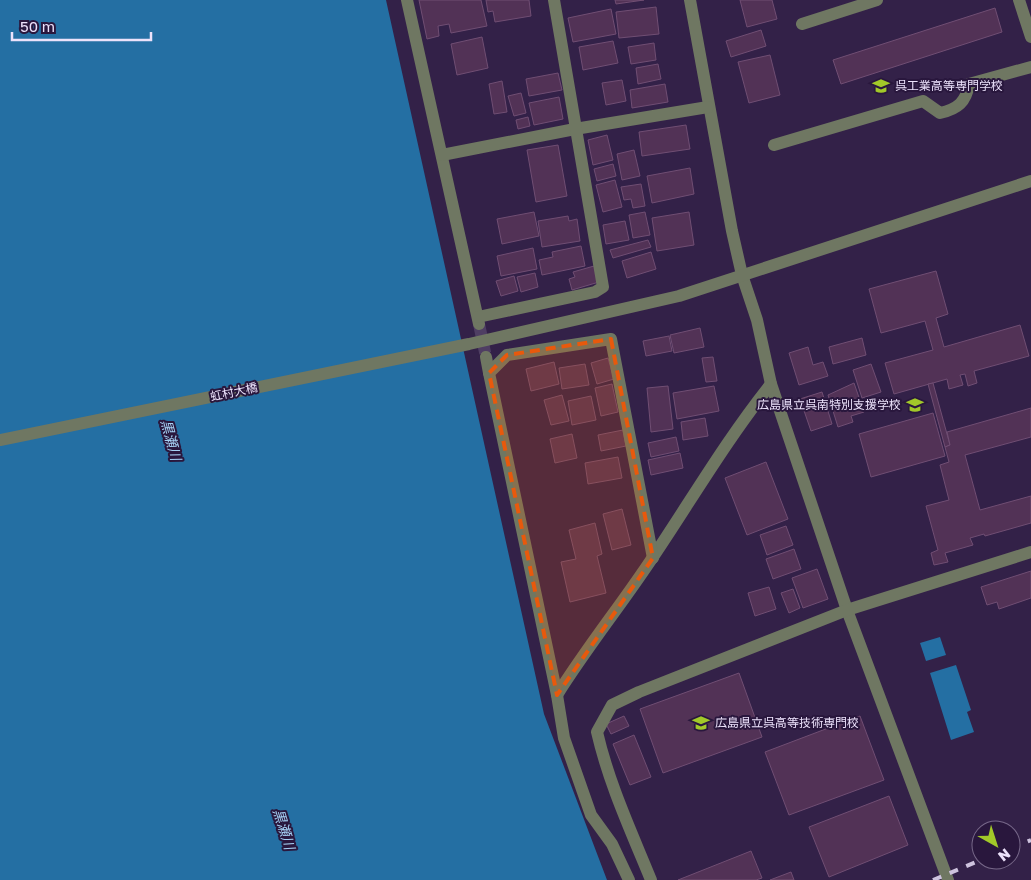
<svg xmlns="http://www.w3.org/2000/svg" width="1031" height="880" font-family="'Golos Text','Noto Sans JP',sans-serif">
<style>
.water{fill:#246fa3}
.building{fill:#523256;stroke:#704e73}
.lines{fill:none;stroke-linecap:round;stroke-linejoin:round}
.minor-tunnel{stroke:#4f3e63;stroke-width:12;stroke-dasharray:12 6;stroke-linecap:butt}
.minor{stroke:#6f7762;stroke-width:12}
.rail{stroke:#cec3de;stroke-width:4;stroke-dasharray:9 9;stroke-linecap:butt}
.marked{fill:#e8590c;fill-opacity:0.2;stroke:#e8590c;stroke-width:4;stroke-dasharray:10 6;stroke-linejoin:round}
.labels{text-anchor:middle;stroke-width:4;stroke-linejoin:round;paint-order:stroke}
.poi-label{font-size:12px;fill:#ece2fb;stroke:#29173d;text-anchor:start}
.street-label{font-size:12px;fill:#ece2fb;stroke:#29173d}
.water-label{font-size:14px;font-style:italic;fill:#a5d0f3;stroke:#29173d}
</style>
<rect width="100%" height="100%" fill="#332148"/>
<g class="water">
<path d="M0 0H386L544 714 607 880H0Z"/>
<path d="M940 637 946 655 926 661 920 643Z"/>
<path d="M956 665 971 710 967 712 974 732 951 740 930 673Z"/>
</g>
<g class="building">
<path d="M419 0H481L487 26 451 33 449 24 438 26 439 36 427 39Z"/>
<path d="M486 0H529L531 16 495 22 493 11 488 12Z"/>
<path d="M615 0H644L616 4Z"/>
<path d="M740 0H772L777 19 747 27Z"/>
<path d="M656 7 659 34 619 38 616 12Z"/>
<path d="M995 8 1002 32 841 84 833 60Z"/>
<path d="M611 9 616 34 573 42 568 18Z"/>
<path d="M761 30 766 46 731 57 726 41Z"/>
<path d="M482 37 488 68 457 75 451 44Z"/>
<path d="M613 41 618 63 583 70 579 47Z"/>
<path d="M654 43 656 60 631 64 628 47Z"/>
<path d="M770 55 780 95 749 103 738 62Z"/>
<path d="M658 64 661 79 638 84 636 68Z"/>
<path d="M558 73 562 90 529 96 526 79Z"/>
<path d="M622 80 626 101 606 105 602 83Z"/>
<path d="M502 81 507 112 494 114 489 84Z"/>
<path d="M665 84 668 102 632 108 630 90Z"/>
<path d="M521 93 526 113 514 116 508 96Z"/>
<path d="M559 97 563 119 534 125 529 103Z"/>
<path d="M528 117 530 126 518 129 516 120Z"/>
<path d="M686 125 690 149 642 156 639 132Z"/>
<path d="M607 135 613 160 593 165 588 140Z"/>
<path d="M558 145 567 196 536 202 527 150Z"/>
<path d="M634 150 640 176 622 180 617 154Z"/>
<path d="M613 164 616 176 597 181 594 169Z"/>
<path d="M690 168 694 194 652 203 647 176Z"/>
<path d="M615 180 622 207 603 212 596 185Z"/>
<path d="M641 184 645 206 633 208 631 199 624 200 621 187Z"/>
<path d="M534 212 539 236 502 244 497 219Z"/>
<path d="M645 212 650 235 633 238 629 215Z"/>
<path d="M689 212 694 245 657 251 652 218Z"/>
<path d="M568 216 569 221 577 219 580 241 542 247 538 221Z"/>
<path d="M625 221 629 240 606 244 603 225Z"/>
<path d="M648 240 651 247 613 258 610 250Z"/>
<path d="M581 246 585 266 542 275 539 260 553 257 552 252Z"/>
<path d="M533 248 537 269 501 276 497 256Z"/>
<path d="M651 252 656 269 627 278 622 261Z"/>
<path d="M594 266 599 282 572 290 569 279 575 277 573 272Z"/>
<path d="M936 271 948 314 936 318 944 347 1020 325 1029 356 974 371 977 383 968 386 965 374 960 375 963 385 949 389 947 379 894 394 885 363 933 350 925 321 881 333 869 289Z"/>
<path d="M535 273 538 287 521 292 517 277Z"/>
<path d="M514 276 518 291 501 296 496 281Z"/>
<path d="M700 328 704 347 674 353 670 335Z"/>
<path d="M669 336 672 351 646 356 643 341Z"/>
<path d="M862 338 866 355 833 364 829 347Z"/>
<path d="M808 347 813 365 823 362 828 376 799 385 789 353Z"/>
<path d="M713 357 717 381 706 382 702 358Z"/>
<path d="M608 358 614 379 597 384 591 363Z"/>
<path d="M554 362 559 384 531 391 526 369Z"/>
<path d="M585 364 589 385 562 389 559 368Z"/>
<path d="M871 364 881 392 862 398 853 370Z"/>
<path d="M854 383 864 412 851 416 853 422 838 427 828 395Z"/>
<path d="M933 383 950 445 945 447 928 384Z"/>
<path d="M612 384 618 412 601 416 595 388Z"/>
<path d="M668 386 673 429 651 432 647 388Z"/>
<path d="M714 386 719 411 677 419 673 393Z"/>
<path d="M822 392 832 424 811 431 800 399Z"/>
<path d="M562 395 569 421 551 425 544 400Z"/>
<path d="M591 396 596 420 572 425 568 401Z"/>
<path d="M1031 408V437L965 455 980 510 1031 496V523L985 536 984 534 970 538 973 545 945 553 948 562 934 565 931 553 938 550 926 506 949 500 940 465 949 462 945 447 950 445 947 432Z"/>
<path d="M933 413 945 456 871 477 859 434Z"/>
<path d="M705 418 708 436 683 440 681 422Z"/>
<path d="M623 430 626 446 601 451 598 435Z"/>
<path d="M572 434 577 458 555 463 550 439Z"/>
<path d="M676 437 679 451 651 457 648 443Z"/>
<path d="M680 453 683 468 651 475 648 460Z"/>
<path d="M618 457 622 478 588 484 585 463Z"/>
<path d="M766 462 788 519 747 535 725 478Z"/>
<path d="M622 509 631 545 612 550 603 514Z"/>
<path d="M595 523 602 554 597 556 606 593 570 602 561 562 576 559 569 530Z"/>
<path d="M786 526 793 545 767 555 760 535Z"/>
<path d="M794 549 801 569 773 579 766 559Z"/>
<path d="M817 569 828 599 803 608 792 578Z"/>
<path d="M1031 571V598L999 609 997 602 987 605 981 587Z"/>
<path d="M769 587 776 609 755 616 748 593Z"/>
<path d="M793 589 800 608 789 613 781 593Z"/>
<path d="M739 673 762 737 663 773 640 709Z"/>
<path d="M624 716 629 726 611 734 606 724Z"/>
<path d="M860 716 884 780 789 815 765 752Z"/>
<path d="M634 735 651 777 630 785 613 744Z"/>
<path d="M889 796 908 845 829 877 809 827Z"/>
<path d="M751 851 762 878 756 880H678Z"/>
<path d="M791 872 794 880H770Z"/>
</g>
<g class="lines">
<path class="minor-tunnel" d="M479 324 486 357"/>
<g class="minor">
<path d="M407 0 479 324"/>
<path d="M690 0 732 231 742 275 757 320 771 384 847 610 948 880"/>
<path d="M1019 0 1031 37"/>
<path d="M802 24 877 0"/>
<path d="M774 145 923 101 940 113C958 109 966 102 969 84L1031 67"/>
<path d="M442 155 575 129 708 107"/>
<path d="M478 317 595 292 603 287 554 0"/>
<path d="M486 357 489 373"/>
<path d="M0 440 469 344 679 296 1031 181"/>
<path d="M557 695C587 647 622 604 653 557 692 499 727 439 771 384"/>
<path d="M629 880 612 844 591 815 564 738 557 695 489 373 507 355 611 339 653 558"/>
<path d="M651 880C631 831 609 784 597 732L612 705 639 692 847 610 1031 552"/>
</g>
<g class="rail">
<path d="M1011 848 1031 840"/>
<path d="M933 880 981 860"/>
</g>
</g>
<path class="marked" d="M611 339 653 558 557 695 489 373 507 355Z"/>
<defs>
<g id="school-bare" transform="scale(1.35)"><path d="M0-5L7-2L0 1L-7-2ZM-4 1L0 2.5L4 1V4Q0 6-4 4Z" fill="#a2c929" stroke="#29173d" stroke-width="2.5" paint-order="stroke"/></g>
<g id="university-bare" transform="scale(1.35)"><path d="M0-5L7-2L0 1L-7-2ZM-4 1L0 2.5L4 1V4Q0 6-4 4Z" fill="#a2c929" stroke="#29173d" stroke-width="2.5" paint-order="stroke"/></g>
</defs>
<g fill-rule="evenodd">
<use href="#school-bare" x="881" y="86"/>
<use href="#school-bare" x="915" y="405"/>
<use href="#university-bare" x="701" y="723"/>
</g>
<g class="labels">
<g class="poi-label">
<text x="895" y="90">呉工業高等専門学校</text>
<text x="901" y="409" text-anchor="end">広島県立呉南特別支援学校</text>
<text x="715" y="727">広島県立呉高等技術専門校</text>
</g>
<g class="street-label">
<text transform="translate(234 392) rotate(-12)" y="4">虹村大橋</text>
</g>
<g class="water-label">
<text transform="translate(171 440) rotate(75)" y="5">黒瀬川</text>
<text transform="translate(284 829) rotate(73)" y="5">黒瀬川</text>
</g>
</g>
<g transform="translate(996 845) rotate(141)"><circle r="24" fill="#29173d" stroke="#776889"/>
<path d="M0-4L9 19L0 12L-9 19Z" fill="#a2c929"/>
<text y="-8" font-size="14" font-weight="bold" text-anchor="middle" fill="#ece2fb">N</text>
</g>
<path d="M12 32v8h139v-8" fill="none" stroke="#ece2fb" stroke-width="2.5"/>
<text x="20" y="32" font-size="15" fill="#ece2fb" stroke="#29173d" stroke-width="4" paint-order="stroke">50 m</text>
</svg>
